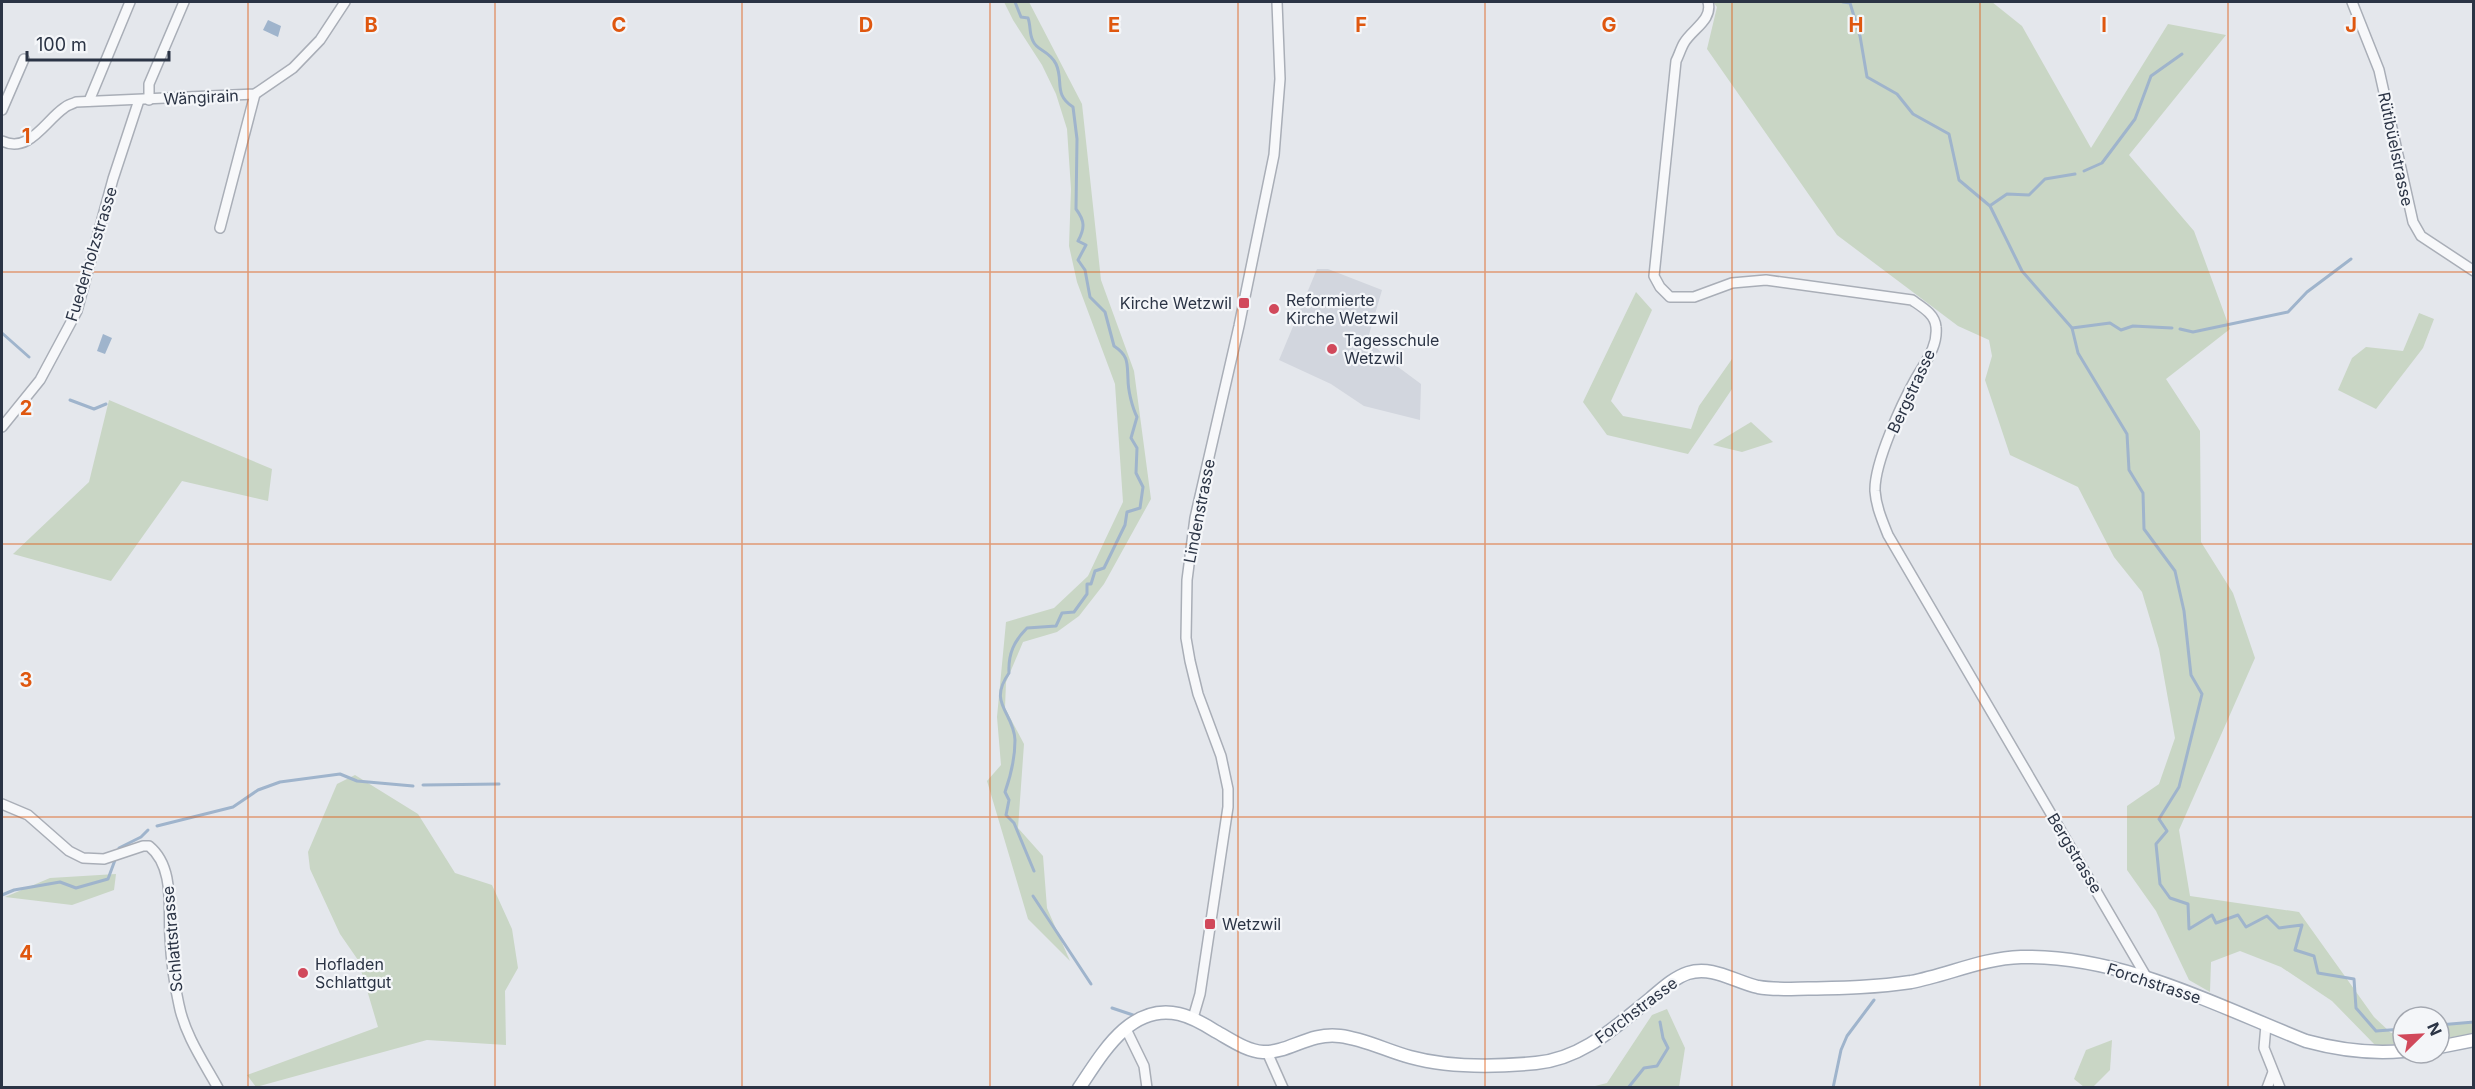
<svg xmlns="http://www.w3.org/2000/svg" width="2475" height="1089" font-family="Inter,sans-serif">
<style>
.built{fill:#d2d6de}
.green{fill:#c9d6c5}
.water{fill:#9fb4cc}
.lines{fill:none;stroke-linecap:round;stroke-linejoin:round}
.stream{stroke:#9fb4cc;stroke-width:3}
.minor-casing{stroke:#a9aeb7;stroke-width:12}
.major-casing{stroke:#a3abb8;stroke-width:15}
.minor{stroke:#f7f8fa;stroke-width:9}
.major{stroke:#fff;stroke-width:12}
.grid{fill:none;stroke:#df570f;stroke-width:1.5;stroke-opacity:0.55}
.poi-dot{fill:#d1495b;stroke:#f4f6f9;stroke-width:2}
.labels{text-anchor:middle;stroke-width:4.5;stroke-linejoin:round;paint-order:stroke}
.street-label{font-size:16px;fill:#2b3445;stroke:#f4f6f9}
.poi-label{font-size:16px;fill:#2b3445;stroke:#f4f6f9;text-anchor:start}
.grid-label{font-size:20px;text-anchor:middle;font-weight:bold;fill:#df570f;stroke:#f4f6f9;stroke-width:4.5;stroke-linejoin:round;paint-order:stroke}
</style>
<rect width="100%" height="100%" fill="#e4e7ec"/>
<path class="built" d="M1317 269H1328L1382 290 1368 338 1386 358 1421 384 1420 420 1364 406 1331 384 1279 360Z"/>
<g class="green">
<path d="M1004 2H1029L1082 104 1101 280 1134 371 1151 499 1104 584 1079 616 1057 632 1023 642 1006 682 1005 708 1024 744 1018 828 1043 856 1047 908 1070 961 1028 919 987 781 1001 765 997 717 1006 622 1054 608 1088 576 1123 502 1115 384 1077 282 1069 246 1071 189 1067 129 1056 94 1042 65 1013 20Z"/>
<path d="M1713 2H1992L2022 26 2091 148 2168 24 2226 35 2129 155 2194 231 2230 329 2166 379 2200 431 2201 542 2233 593 2255 658 2179 830 2190 896 2299 912 2374 1017 2391 1033 2403 1032V1043L2376 1046 2332 1001 2281 967 2240 951 2211 962 2210 992 2189 980 2156 911 2127 870V806L2159 784 2175 738 2159 649 2142 592 2114 557 2078 487 2010 455 1985 380 1992 356 1989 340 1958 326 1837 235 1707 49 1717 7Z"/>
<path d="M1636 292 1652 310 1611 401 1623 416 1691 429 1699 406 1732 359V389L1688 454 1607 435 1583 402Z"/>
<path d="M2419 313 2434 319 2423 348 2376 409 2338 390 2352 358 2366 347 2403 351Z"/>
<path d="M109 400 272 469 268 501 182 481 111 581 13 554 89 482Z"/>
<path d="M1751 422 1773 442 1742 452 1713 445Z"/>
<path d="M355 775 418 814 455 873 492 885 512 929 518 968 505 991 506 1045 427 1040 256 1087 247 1075 378 1027 358 960 340 934 310 869 308 852 337 784Z"/>
<path d="M116 874 114 890 72 905 5 897 50 878Z"/>
<path d="M1667 1009 1685 1048 1679 1087H1591L1607 1083 1652 1015Z"/>
<path d="M2473 1021V1034L2439 1039V1026Z"/>
<path d="M2112 1040 2110 1070 2093 1087H2084L2074 1079 2086 1050Z"/>
</g>
<g class="water">
<path d="M268 20 281 26 278 37 263 30Z"/>
<path d="M103 334 112 338 105 354 97 351Z"/>
</g>
<g class="lines">
<g class="stream">
<path d="M1015 2 1021 17 1028 18C1031 26 1029 34 1033 41 1037 51 1049 50 1056 64 1064 81 1053 94 1073 107L1077 139 1076 209C1085 221 1085 228 1078 241L1086 245 1078 260 1085 270 1090 297 1105 312 1114 346C1129 356 1127 363 1128 379 1128 390 1132 407 1137 417L1131 438 1137 448 1136 473 1143 487 1140 508 1127 512 1125 525 1104 568 1095 571 1091 584H1087V594L1074 612 1062 613 1056 626 1027 628C1014 641 1008 654 1009 673 987 704 1014 712 1015 740 1015 758 1011 775 1005 792L1009 800 1006 815 1014 823 1034 871"/>
<path d="M1843 2 1850 3 1860 36 1867 77 1897 94 1913 114 1949 134 1959 180 1990 206 2022 271 2072 328 2078 353 2127 434 2129 470 2143 493 2144 529 2175 571 2184 611 2191 675 2202 694 2179 787 2159 819 2167 831 2156 844 2160 884 2170 898 2188 904 2189 929 2212 915 2216 923 2238 915 2246 927 2267 916 2279 928 2302 925 2295 950 2314 956 2318 973 2354 979 2356 1008 2376 1031 2403 1029"/>
<path d="M2084 171 2102 163 2135 119 2151 76 2182 54"/>
<path d="M1991 205 2007 194 2029 195 2045 179 2075 174"/>
<path d="M2072 328 2110 323 2121 330 2133 326 2172 328"/>
<path d="M2180 329 2193 332 2288 312 2307 292 2351 259"/>
<path d="M2 333 29 357"/>
<path d="M70 400 94 409 106 404"/>
<path d="M423 785 499 784"/>
<path d="M157 826 233 807 258 790 280 782 340 774 357 781 413 786"/>
<path d="M119 848 141 837 148 830"/>
<path d="M2 895 14 890 60 882 76 888 108 879 115 860"/>
<path d="M1033 896 1091 984"/>
<path d="M1112 1008 1133 1015"/>
<path d="M2439 1025 2474 1022"/>
<path d="M1628 1088 1644 1068 1657 1066 1668 1048 1663 1038 1660 1022"/>
<path d="M1833 1088 1841 1050 1847 1036 1874 1000"/>
</g>
<g class="minor-casing">
<g id="minor">
<path d="M1708 2C1713 20 1692 29 1684 43 1681 48 1679 55 1676 61L1654 276 1660 287 1670 297H1694L1732 283 1766 280 1912 300C1922 307 1935 314 1936 327 1938 347 1925 362 1916 378 1902 403 1874 463 1875 491 1876 506 1882 520 1888 535L2147 978"/>
<path d="M2352 2 2379 70 2413 222 2421 236 2474 271"/>
<path d="M149 100V84L184 2"/>
<path d="M89 101 130 2"/>
<path d="M2 110 24 59"/>
<path d="M2 141C29 154 45 121 64 108 67 105 72 104 76 102L255 94 293 68 320 40 345 2"/>
<path d="M220 228 255 94"/>
<path d="M2 427 40 380 77 311 113 179 139 100"/>
<path d="M2 804 28 815 69 851 83 858 104 859 143 846H149C175 867 168 908 170 937 171 959 174 983 179 1005 185 1035 203 1061 218 1088"/>
<path d="M1193 1018 1200 994 1228 807V789L1221 756 1198 694 1190 661 1186 638 1187 580 1195 518 1239 326 1274 155 1280 79 1277 2"/>
<path d="M2266 1025 2264 1048 2280 1088"/>
<path d="M1126 1029 1144 1066 1147 1088"/>
<path d="M1267 1052 1283 1088"/>
<path d="M2267 1088 2273 1072"/>
</g>
</g>
<g class="major-casing">
<g id="major">
<path d="M2439 1047 2474 1040"/>
<path d="M1079 1088C1102 1054 1130 1003 1179 1014 1192 1017 1204 1024 1215 1031 1230 1039 1246 1051 1263 1052 1289 1053 1309 1032 1340 1036 1365 1039 1387 1051 1410 1057 1450 1068 1495 1067 1536 1063 1582 1059 1615 1027 1650 999 1661 990 1673 978 1688 973 1712 965 1735 982 1758 987 1769 989 1780 989 1791 989 1831 988 1872 988 1911 982 1948 975 1983 958 2021 957 2122 955 2215 1005 2306 1041 2339 1050 2369 1054 2403 1051"/>
</g>
</g>
<use href="#minor" class="minor"/>
<use href="#major" class="major"/>
</g>
<path class="grid" d="M248 2V1088M495 2V1088M742 2V1088M990 2V1088M1238 2V1088M1485 2V1088M1732 2V1088M1980 2V1088M2228 2V1088M2 272H2474M2 544H2474M2 817H2474"/>
<g class="poi-dot">
<rect x="1238" y="297" width="12" height="12" rx="3"/>
<circle cx="1274" cy="309" r="6"/>
<circle cx="1332" cy="349" r="6"/>
<rect x="1204" y="918" width="12" height="12" rx="3"/>
<circle cx="303" cy="973" r="6"/>
</g>
<g class="labels">
<g class="street-label">
<text transform="translate(201 97) rotate(-3)" y="6">Wängirain</text>
<text transform="translate(2396 149) rotate(78)" y="6">Rütibüelstrasse</text>
<text transform="translate(91 254) rotate(-73)" y="6">Fuederholzstrasse</text>
<text transform="translate(1911 391) rotate(-65)" y="6">Bergstrasse</text>
<text transform="translate(1199 511) rotate(-79)" y="6">Lindenstrasse</text>
<text transform="translate(2075 853) rotate(59)" y="6">Bergstrasse</text>
<text transform="translate(172 939) rotate(-95)" y="6">Schlattstrasse</text>
<text transform="translate(2154 983) rotate(18)" y="6">Forchstrasse</text>
<text transform="translate(1636 1010) rotate(-37)" y="6">Forchstrasse</text>
</g>
<g class="poi-label">
<text x="1286" y="306">Reformierte<tspan x="1286" dy="18">Kirche Wetzwil</tspan></text>
<text x="1232" y="309" text-anchor="end">Kirche Wetzwil</text>
<text x="1344" y="346">Tagesschule<tspan x="1344" dy="18">Wetzwil</tspan></text>
<text x="1222" y="930">Wetzwil</text>
<text x="315" y="970">Hofladen<tspan x="315" dy="18">Schlattgut</tspan></text>
</g>
</g>
<g class="grid-label">
<text x="371" y="32">B</text>
<text x="619" y="32">C</text>
<text x="866" y="32">D</text>
<text x="1114" y="32">E</text>
<text x="1361" y="32">F</text>
<text x="1609" y="32">G</text>
<text x="1856" y="32">H</text>
<text x="2104" y="32">I</text>
<text x="2351" y="32">J</text>
<text x="26" y="143">1</text>
<text x="26" y="415">2</text>
<text x="26" y="687">3</text>
<text x="26" y="960">4</text>
</g>
<rect width="2475" height="1089" fill="none" stroke="#2b3445" stroke-width="6"/>
<g transform="translate(2421 1035) rotate(66)"><circle r="28" fill="#f4f6f9" stroke="#a4a8b1" stroke-width="1.5"/>
<path d="M0-4.5L10 22L0 15L-10 22Z" fill="#d1495b"/>
<text y="-9" font-size="16" font-weight="bold" text-anchor="middle" fill="#2b3445">N</text>
</g>
<path d="M27 51v9h142v-9" fill="none" stroke="#2b3445" stroke-width="3"/>
<text x="36" y="51" font-size="18" fill="#2b3445" stroke="#f4f6f9" stroke-width="4.5" paint-order="stroke">100 m</text>
</svg>
